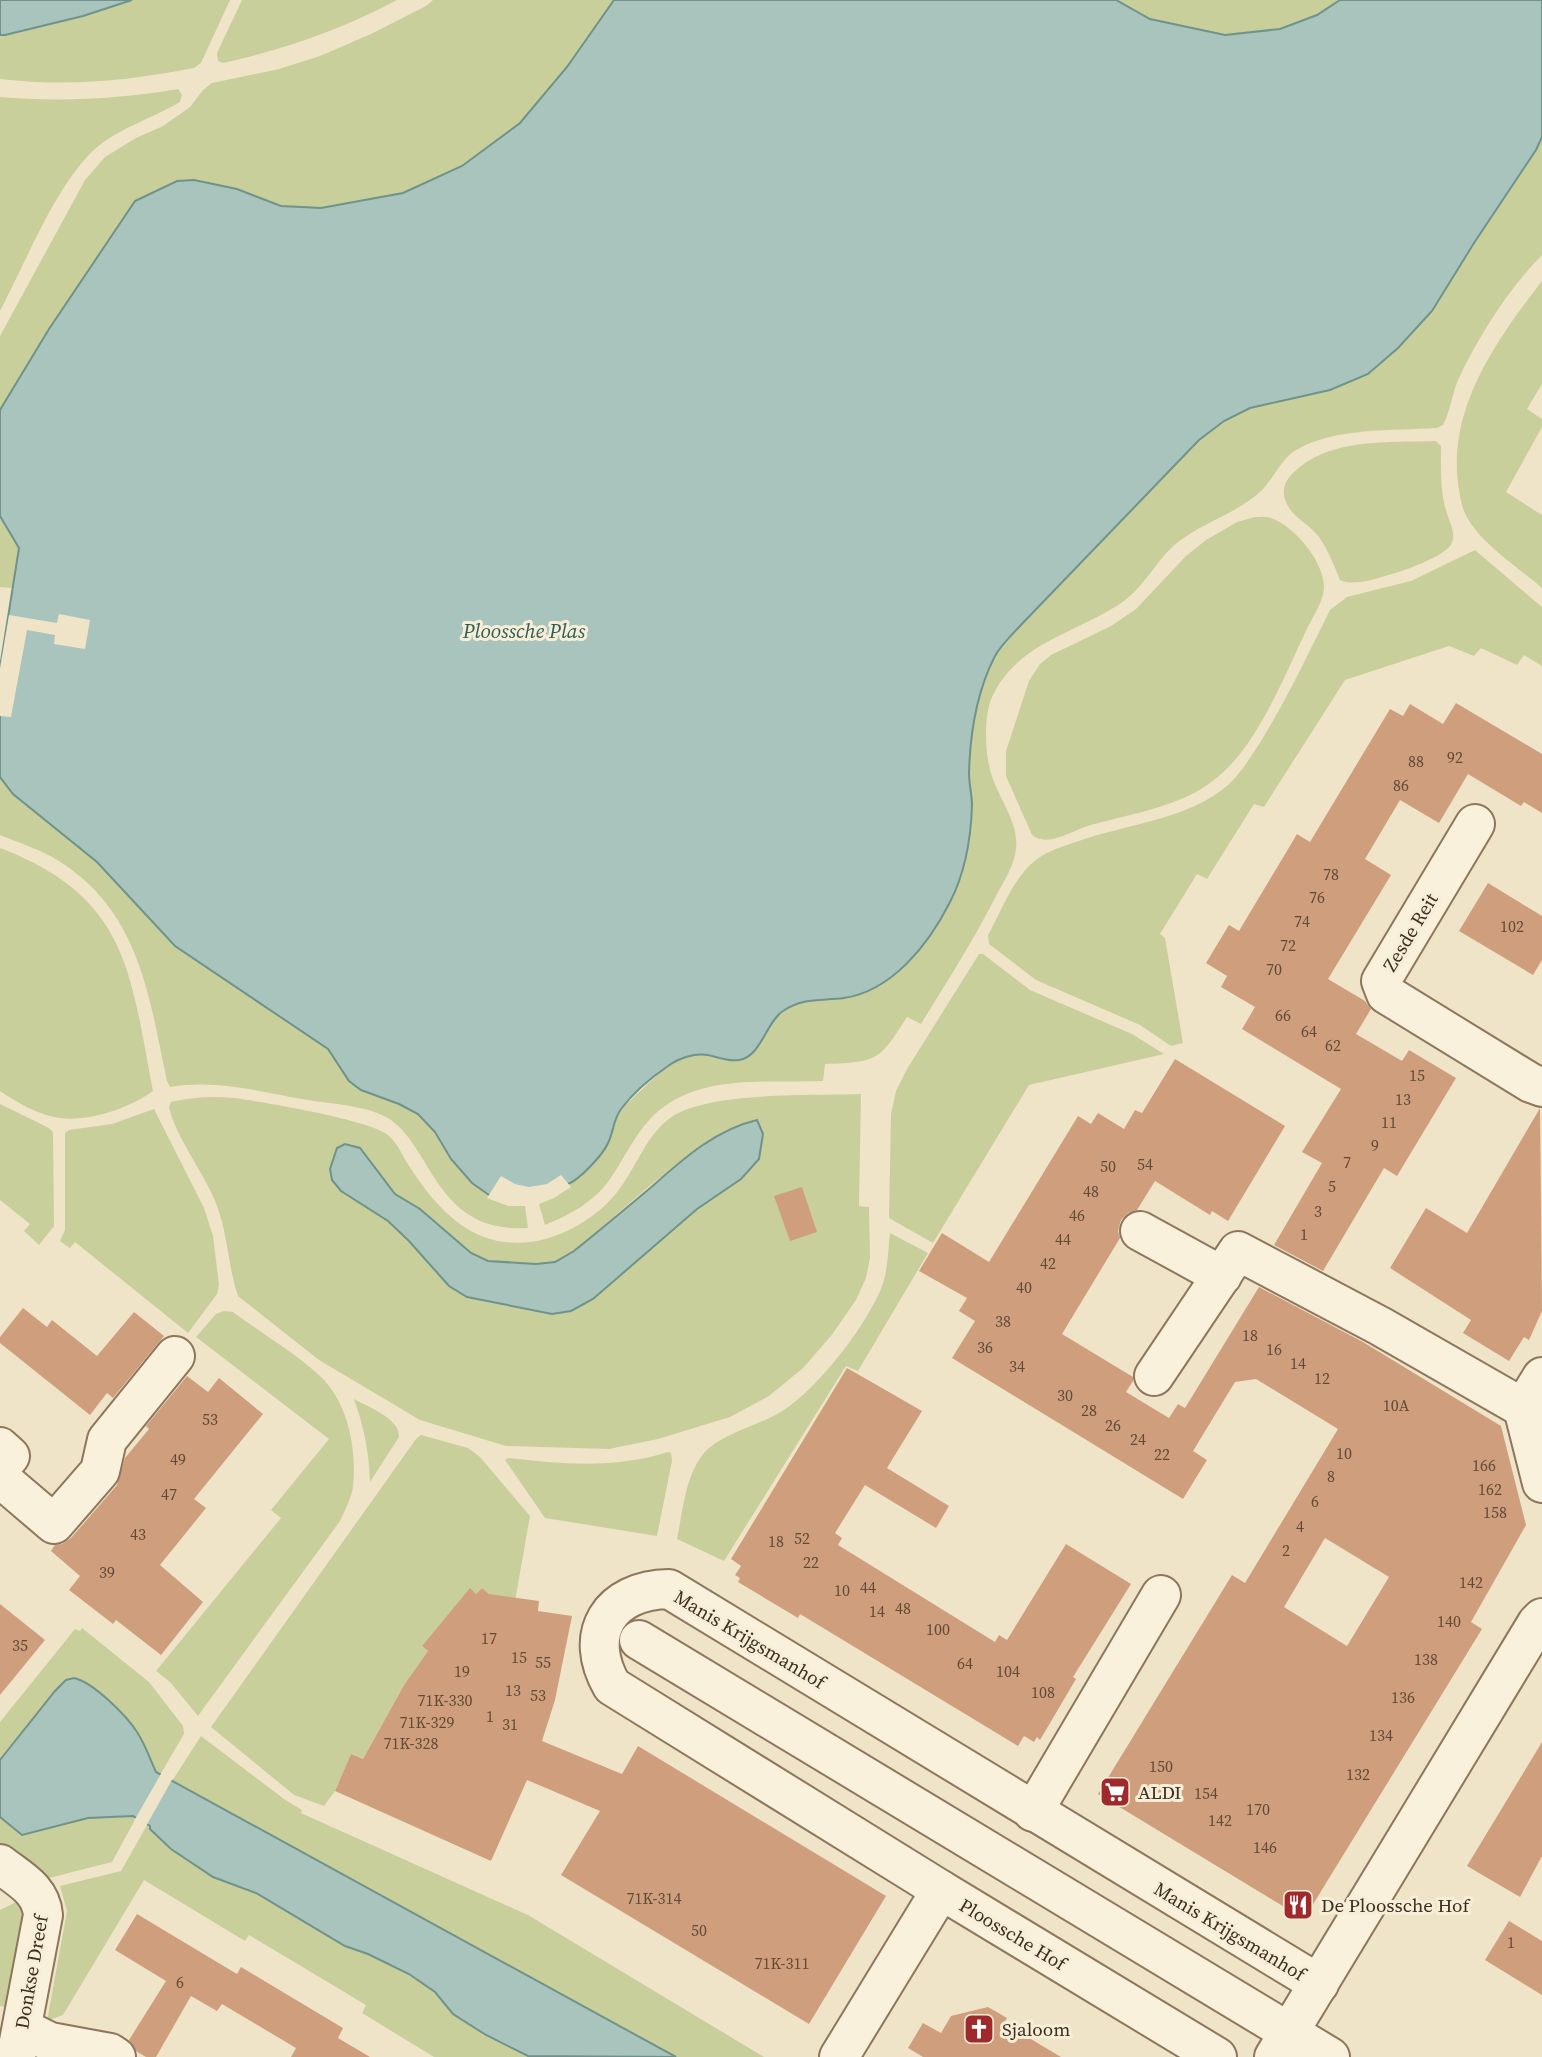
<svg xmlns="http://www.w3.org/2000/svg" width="1542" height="2057" font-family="'Source Serif 4',serif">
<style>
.green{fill:#c9cf9b;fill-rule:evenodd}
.water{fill:#a9c4bc;stroke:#6f938a;stroke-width:2}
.pier{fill:#f0e4c8}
.building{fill:#cf9f7d;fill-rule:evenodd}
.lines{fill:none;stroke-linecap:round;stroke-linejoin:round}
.minor-casing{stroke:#8d765c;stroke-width:42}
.minor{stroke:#faf1dc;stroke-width:38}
.labels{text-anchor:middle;stroke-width:6;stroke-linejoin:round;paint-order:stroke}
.number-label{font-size:16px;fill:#624a37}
.street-label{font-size:19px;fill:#3d2e20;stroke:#f7eed8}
.poi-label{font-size:19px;fill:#3d2e20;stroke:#f7eed8;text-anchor:start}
.water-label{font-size:21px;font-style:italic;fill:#2f5d5a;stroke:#f7eed8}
</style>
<rect width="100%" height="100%" fill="#f0e4c8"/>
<g class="green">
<path d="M132 0H230L201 63 194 68C126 81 69 87 0 79V35L83 16Z"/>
<path d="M242 0H397C341 30 285 49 223 63L218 61 217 53Z"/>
<path d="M433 0H614L567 67 520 123 462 166 403 193 321 208 281 206 237 189 194 180 0 410V336L85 180 105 157 136 138 163 126 190 107 203 90 212 83 279 69 320 56 371 34 426 6Z"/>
<path d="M1116 0H1340L1317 15 1280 29 1225 35 1150 19Z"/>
<path d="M178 89 182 95 180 102C153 118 119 128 95 149 56 184 25 264 0 311V97C59 102 119 99 178 89Z"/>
<path d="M1542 137V255C1508 290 1480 334 1459 378 1452 393 1451 410 1443 425L1437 428C1392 431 1336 427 1296 450 1281 459 1274 478 1262 490 1239 513 1203 522 1177 543 1157 559 1145 586 1124 601 1079 633 1019 641 993 695 983 714 985 754 991 773 998 798 1019 822 1016 848 1015 865 1003 882 996 896 973 941 947 982 921 1024L907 1017C879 1061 878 1062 825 1064L823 1081C772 1083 708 1075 665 1106 639 1124 627 1155 610 1179 594 1202 570 1215 545 1225L539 1204 554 1198 570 1187 569 1184 595 1162 608 1143 613 1122 622 1108 669 1064 686 1056 707 1055 724 1060 757 1047C778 1006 796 999 841 999L962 876 972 805 969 774 972 731 980 694 996 654 1019 627 1199 440 1224 421 1250 408 1330 390 1368 374 1398 348 1432 311 1474 243 1536 150Z"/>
<path d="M1542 281V384L1527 409 1542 419V427L1506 492 1542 515V588C1519 568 1483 545 1468 519 1461 508 1460 496 1458 483 1448 407 1498 338 1542 281Z"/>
<path d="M1436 441 1441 446C1441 466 1440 490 1446 510 1449 521 1458 536 1450 546 1440 558 1406 570 1392 574 1378 578 1353 587 1340 580 1334 565 1328 550 1319 537 1309 524 1292 517 1286 502 1281 490 1285 481 1293 473 1330 437 1388 443 1436 441Z"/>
<path d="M0 516 19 548 13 588 0 587Z"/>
<path d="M1255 517C1260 517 1266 516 1271 518 1294 526 1324 561 1324 587 1324 601 1312 618 1306 631 1284 677 1258 743 1219 776 1185 806 1134 813 1091 825 1073 830 1048 848 1032 835L1006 776V751L1029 681 1040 664 1051 655 1111 626 1136 609 1186 556 1206 540 1237 522Z"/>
<path d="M1475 550 1542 607V666L1524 655 1517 665 1481 648 1474 656 1449 646 1345 680 1264 807 1254 804 1207 879 1197 874 1160 934 1165 938 1183 1043 1171 1046 1140 1025 1036 980 989 944 988 935C1002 910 1014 876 1037 859 1048 851 1063 846 1076 842 1125 824 1189 820 1229 784 1242 772 1251 756 1261 741 1287 699 1308 654 1330 610L1347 597 1411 581Z"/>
<path d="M0 777 13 794 97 862 175 946 328 1049 349 1081 361 1090 399 1104 418 1114 435 1132 451 1159 472 1183 489 1195 488 1198 509 1206H525L528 1228C474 1231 450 1206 424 1161 414 1145 403 1126 386 1117 363 1105 332 1104 308 1100 260 1092 219 1079 170 1087L167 1081C149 997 140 912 59 861 41 850 20 843 0 835Z"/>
<path d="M0 848C128 897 130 971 153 1091 130 1108 89 1122 60 1118 38 1115 18 1103 0 1091Z"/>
<path d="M979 954H983L1030 990 1132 1034 1164 1054 1029 1085 933 1243 889 1218 891 1114 896 1091 907 1069Z"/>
<path d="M861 1094 859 1206 869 1207 870 1258 866 1278 856 1300 831 1336 803 1368 769 1396 730 1417 658 1439 609 1449 506 1446 420 1420 319 1360 238 1296C228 1267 228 1235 217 1206 206 1175 175 1137 169 1107L171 1102C192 1097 213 1096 234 1098 263 1102 370 1120 388 1135 397 1142 403 1157 409 1166 432 1201 461 1237 505 1242 547 1248 596 1222 620 1188 638 1164 647 1133 673 1116 713 1091 813 1096 861 1094ZM757 1120 741 1179 697 1209 467 1297 387 1221 341 1191 372 1165 395 1194 420 1209 471 1253 488 1261 536 1264 555 1262 574 1251C618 1216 705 1128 757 1120Z"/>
<path d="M0 1104 49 1128 53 1132 54 1226 39 1245 24 1231 30 1224 0 1200Z"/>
<path d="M154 1109 204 1208 213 1236 219 1285 217 1294 188 1333 75 1242 70 1248 60 1241 65 1230V1133L69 1130 112 1124Z"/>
<path d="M890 1233 928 1253 858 1371 846 1366 724 1561 677 1539C683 1511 685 1476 704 1453 720 1435 758 1425 779 1413 815 1393 868 1324 882 1286 888 1270 888 1250 890 1233Z"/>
<path d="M224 1311 233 1312C261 1333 294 1352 320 1376 348 1402 357 1449 353 1486 352 1497 345 1510 340 1521L198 1716 170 1682 156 1671 281 1518 271 1510 329 1439 196 1337 216 1314Z"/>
<path d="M354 1399C368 1407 400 1418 399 1437L370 1482C369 1452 364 1427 354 1399Z"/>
<path d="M421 1435 468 1448 480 1457 530 1516 514 1607 509 1612 482 1588 476 1594 470 1589 422 1646 428 1651 404 1685 363 1759 351 1754 335 1791 324 1806 294 1795 211 1727 416 1439Z"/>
<path d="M668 1452 671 1453 672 1461 657 1536 545 1518 505 1460 508 1458C562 1464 615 1469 668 1452Z"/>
<path d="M82 1628 149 1682 183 1726 184 1734 160 1775 156 1772 137 1731 108 1700 0 1760V1722L75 1629 80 1631Z"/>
<path d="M201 1736 284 1799 302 1810 301 1813 528 1915 764 2057H676L172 1781Z"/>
<path d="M133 1816 136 1818 112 1862 49 1878 47 1882 0 1843V1817L22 1835 88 1818Z"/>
<path d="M147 1825 192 1864 213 1877 256 1893 345 1946 368 1954 409 1974 435 1992 453 2014 486 2035 531 2057H434L362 2013 366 2005 249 1935 245 1941 144 1880 63 2015 47 2021 67 1911 60 1886 121 1871Z"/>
<path d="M20 1900 25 1909 10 2008 0 2006V1910Z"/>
</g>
<g class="water">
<path d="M0 0H132L83 16 5 35H0Z"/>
<path d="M614 0H1116L1150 19 1225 35 1280 29 1317 15 1340 0H1542V137L1536 150 1474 243 1432 311 1398 348 1368 374 1330 390 1250 408 1224 421 1199 440 1019 627C1011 636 1001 645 995 656 977 691 970 734 969 773 969 784 972 795 972 805 971 838 965 873 950 902 929 944 892 991 844 998 822 1001 803 997 783 1011 766 1022 761 1057 739 1060 727 1062 718 1057 708 1055 694 1053 679 1058 668 1066 652 1077 633 1093 621 1109 613 1120 614 1131 608 1143 603 1155 579 1180 568 1184 562 1187 553 1186 547 1187 528 1190 508 1192 489 1195L472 1183 451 1159 435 1132 418 1114 399 1104 361 1090 349 1081 328 1049 175 946 97 862 13 794 0 777V668L19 548 0 516V410L49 329 135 201 177 181 194 180 237 189 281 206 321 208 403 193 462 166 520 123 567 67Z"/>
<path d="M757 1120 763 1134 759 1159 741 1179 697 1209 593 1299 571 1311 552 1314 467 1297 449 1286 409 1241 388 1221 341 1191 332 1180 330 1169 337 1148 345 1144 360 1148 395 1194 420 1209 471 1253 488 1261 536 1264 555 1262 574 1251C599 1231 624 1210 649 1189 681 1161 714 1130 757 1120Z"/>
<path d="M74 1678C93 1682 127 1716 137 1732 145 1744 150 1759 156 1772L676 2057 528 2056 486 2035 453 2014 435 1992 409 1974 368 1954 345 1946 256 1893 213 1877 171 1849 150 1829V1826L133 1816 88 1818 22 1835 0 1817V1760L55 1691 66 1680Z"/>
</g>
<g class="pier">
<path d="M59 614 90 620 85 649 54 644 55 635 27 630 11 717 0 716V668L9 615 57 623Z"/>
<path d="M561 1175 571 1187 553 1198 534 1204 509 1206 487 1198 501 1176 515 1184 529 1187 547 1184Z"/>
<path d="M162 1772 173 1778 145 1828 134 1821Z"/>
</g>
<g class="building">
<path d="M1456 703 1542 754V813L1524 802 1521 806 1468 774 1439 823 1400 800 1365 859 1391 875 1328 979 1365 1001 1371 1009 1356 1034 1402 1061 1409 1050 1456 1078 1397 1176 1384 1168 1323 1271 1274 1245 1322 1163 1302 1152 1341 1089 1242 1029 1255 1007 1221 987 1227 976 1206 963 1229 925 1239 931 1297 834 1310 842 1390 709 1403 716 1410 704 1443 724Z"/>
<path d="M1488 883 1542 916V960L1533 975 1459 931Z"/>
<path d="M1175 1059 1285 1126 1228 1221 1212 1211 1210 1215 1155 1181 1137 1210 1128 1213 1121 1220 1118 1231 1120 1238 1062 1334 1133 1377V1381L1126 1392 1169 1418 1178 1404 1185 1408 1259 1287 1363 1342 1501 1426 1526 1525 1471 1622 1482 1629 1304 1919 1098 1794 1232 1575 1245 1583 1338 1429 1256 1379 1235 1382 1193 1451 1207 1460 1183 1499 952 1358 975 1321 959 1311 967 1298 919 1271 942 1233 989 1262 1078 1116 1091 1124 1098 1113 1124 1129 1135 1110 1142 1113ZM1325 1538 1389 1577 1347 1646 1284 1607Z"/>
<path d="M1540 1108 1542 1311 1529 1340 1524 1337 1509 1361 1463 1333 1471 1320 1390 1268 1426 1208 1467 1233Z"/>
<path d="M802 1187 817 1232 790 1241 774 1196Z"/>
<path d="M23 1308 47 1327 52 1320 97 1356 134 1312 164 1336 113 1398 107 1393 90 1415 0 1343V1337Z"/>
<path d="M847 1368 922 1411 887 1468 949 1506 936 1528 865 1485 835 1533 842 1538 838 1545 995 1642 999 1635 1007 1640 1066 1544 1131 1584 1073 1677 1076 1679 1040 1740 1037 1737 1034 1742 1024 1736 1018 1746 800 1614 798 1618 738 1582 740 1578 735 1575 741 1566 731 1559Z"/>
<path d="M187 1376 208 1392 219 1378 263 1414 194 1499 206 1508 160 1565 203 1602 161 1655 116 1620 113 1624 69 1590 80 1576 51 1551 55 1545 62 1544 71 1538 117 1485 125 1458 149 1429 146 1426Z"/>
<path d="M470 1588 476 1594 482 1588 489 1594 539 1601 538 1611 572 1616 555 1700 542 1741 622 1774 638 1746 886 1896 809 2024 561 1875 600 1811 527 1780 491 1861 335 1791 351 1754 363 1759 404 1685 428 1651 422 1646Z"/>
<path d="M0 1604 45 1640 0 1695Z"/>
<path d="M1542 1742V1856L1520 1897 1467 1866Z"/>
<path d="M137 1914 237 1974 241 1967 343 2028 338 2038 370 2057H291L296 2048 222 2004 217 2011 191 1996 156 2057H146L136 2051 129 2040 166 1981 115 1950Z"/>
<path d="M1509 1921 1542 1941V1995L1485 1960Z"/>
<path d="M988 2007 1007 2018 1004 2023 1061 2057H923L908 2048 923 2023 941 2033 951 2016Z"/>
</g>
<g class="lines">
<g class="minor-casing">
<g id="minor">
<path d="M1475 824 1381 981 1386 994 1531 1083 1542 1087"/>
<path d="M1140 1231 1222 1276"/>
<path d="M1154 1376 1238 1251 1380 1326 1523 1408"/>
<path d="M1542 1377 1523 1408 1542 1483"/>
<path d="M0 1447 10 1456 0 1468"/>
<path d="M0 1478 54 1524 100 1471 107 1440 175 1356"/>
<path d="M639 1640 1330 2057"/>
<path d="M1033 1812 1161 1595"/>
<path d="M0 1864C19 1879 41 1889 43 1915L16 2057"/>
<path d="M941 1890 612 1686C582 1634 609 1590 669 1589L1319 1984"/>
<path d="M22 2028 50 2042 110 2053 116 2057"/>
<path d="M839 2057 941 1890 1217 2057"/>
<path d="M1274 2057 1537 1623 1542 1618"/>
</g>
</g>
<use href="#minor" class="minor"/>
</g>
<defs>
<g id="supermarket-square" transform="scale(1.575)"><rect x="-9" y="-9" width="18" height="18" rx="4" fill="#9e2a2b" stroke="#f7eed8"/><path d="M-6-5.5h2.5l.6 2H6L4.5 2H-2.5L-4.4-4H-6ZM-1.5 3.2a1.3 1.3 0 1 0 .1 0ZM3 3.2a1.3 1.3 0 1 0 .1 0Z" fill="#fff"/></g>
<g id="restaurant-square" transform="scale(1.575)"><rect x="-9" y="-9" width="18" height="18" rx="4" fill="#9e2a2b" stroke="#f7eed8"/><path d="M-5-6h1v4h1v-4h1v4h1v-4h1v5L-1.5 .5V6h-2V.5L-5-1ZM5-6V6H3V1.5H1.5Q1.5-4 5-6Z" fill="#fff"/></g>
<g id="church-square" transform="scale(1.575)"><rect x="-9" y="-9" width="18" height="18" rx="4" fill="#9e2a2b" stroke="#f7eed8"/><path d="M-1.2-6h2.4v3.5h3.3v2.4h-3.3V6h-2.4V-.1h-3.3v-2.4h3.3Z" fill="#fff"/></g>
</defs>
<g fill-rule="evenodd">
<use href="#supermarket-square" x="1115" y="1792"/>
<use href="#restaurant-square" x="1298" y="1905"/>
<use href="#church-square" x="979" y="2029"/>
</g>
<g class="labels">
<g class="number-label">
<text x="1455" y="763">92</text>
<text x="1416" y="767">88</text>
<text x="1401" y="791">86</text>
<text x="1331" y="880">78</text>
<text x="1317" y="903">76</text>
<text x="1302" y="927">74</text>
<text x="1512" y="932">102</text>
<text x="1288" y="951">72</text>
<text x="1274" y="975">70</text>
<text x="1283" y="1021">66</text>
<text x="1309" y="1037">64</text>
<text x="1333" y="1051">62</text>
<text x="1417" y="1081">15</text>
<text x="1403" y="1105">13</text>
<text x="1389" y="1128">11</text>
<text x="1375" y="1151">9</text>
<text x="1347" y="1168">7</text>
<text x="1145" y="1170">54</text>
<text x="1108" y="1172">50</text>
<text x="1332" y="1192">5</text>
<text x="1091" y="1197">48</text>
<text x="1318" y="1217">3</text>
<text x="1077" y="1221">46</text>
<text x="1304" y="1240">1</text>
<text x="1063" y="1245">44</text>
<text x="1048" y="1269">42</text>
<text x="1024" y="1293">40</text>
<text x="1003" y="1327">38</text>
<text x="1250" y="1341">18</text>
<text x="985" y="1353">36</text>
<text x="1274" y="1355">16</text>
<text x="1298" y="1369">14</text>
<text x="1017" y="1372">34</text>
<text x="1322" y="1384">12</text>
<text x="1065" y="1401">30</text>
<text x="1396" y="1411">10A</text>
<text x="1089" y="1416">28</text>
<text x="210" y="1425">53</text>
<text x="1113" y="1431">26</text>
<text x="1138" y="1445">24</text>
<text x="1344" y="1459">10</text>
<text x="1162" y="1460">22</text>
<text x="178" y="1465">49</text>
<text x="1484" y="1471">166</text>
<text x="1331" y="1482">8</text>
<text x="1490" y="1495">162</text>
<text x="169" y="1500">47</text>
<text x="1315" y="1507">6</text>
<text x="1495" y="1518">158</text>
<text x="1300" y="1532">4</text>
<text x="138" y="1540">43</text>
<text x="802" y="1544">52</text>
<text x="776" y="1547">18</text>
<text x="1286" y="1556">2</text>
<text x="811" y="1568">22</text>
<text x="107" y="1578">39</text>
<text x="1471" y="1588">142</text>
<text x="868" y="1593">44</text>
<text x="842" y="1596">10</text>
<text x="903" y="1614">48</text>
<text x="877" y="1617">14</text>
<text x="1449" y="1627">140</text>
<text x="938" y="1635">100</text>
<text x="489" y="1644">17</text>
<text x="20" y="1651">35</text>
<text x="519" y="1663">15</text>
<text x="1426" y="1665">138</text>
<text x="543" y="1668">55</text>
<text x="965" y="1669">64</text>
<text x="462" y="1677">19</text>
<text x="1008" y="1677">104</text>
<text x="513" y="1696">13</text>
<text x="1043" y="1698">108</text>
<text x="538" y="1701">53</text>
<text x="1403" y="1703">136</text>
<text x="445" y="1706">71K-330</text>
<text x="490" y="1722">1</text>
<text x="427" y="1728">71K-329</text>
<text x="510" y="1730">31</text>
<text x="1381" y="1741">134</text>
<text x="411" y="1749">71K-328</text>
<text x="1161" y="1772">150</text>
<text x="1358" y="1780">132</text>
<text x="1206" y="1799">154</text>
<text x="1258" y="1815">170</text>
<text x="1220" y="1826">142</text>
<text x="1265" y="1853">146</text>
<text x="654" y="1904">71K-314</text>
<text x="699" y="1936">50</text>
<text x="1511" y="1948">1</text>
<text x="782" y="1969">71K-311</text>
<text x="180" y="1988">6</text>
</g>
<g class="street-label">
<text transform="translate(1410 932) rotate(-59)" y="7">Zesde Reit</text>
<text transform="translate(750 1639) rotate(31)" y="7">Manis Krijgsmanhof</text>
<text transform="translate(1230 1931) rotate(31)" y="7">Manis Krijgsmanhof</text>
<text transform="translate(1013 1934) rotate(31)" y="7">Ploossche Hof</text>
<text transform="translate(31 1972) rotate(-80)" y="7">Donkse Dreef</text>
</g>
<g class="poi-label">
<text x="1138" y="1799">ALDI</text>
<text x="1321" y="1912">De Ploossche Hof</text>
<text x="1002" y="2036">Sjaloom</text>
</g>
<g class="water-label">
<text x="524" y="638">Ploossche Plas</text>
</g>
</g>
</svg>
